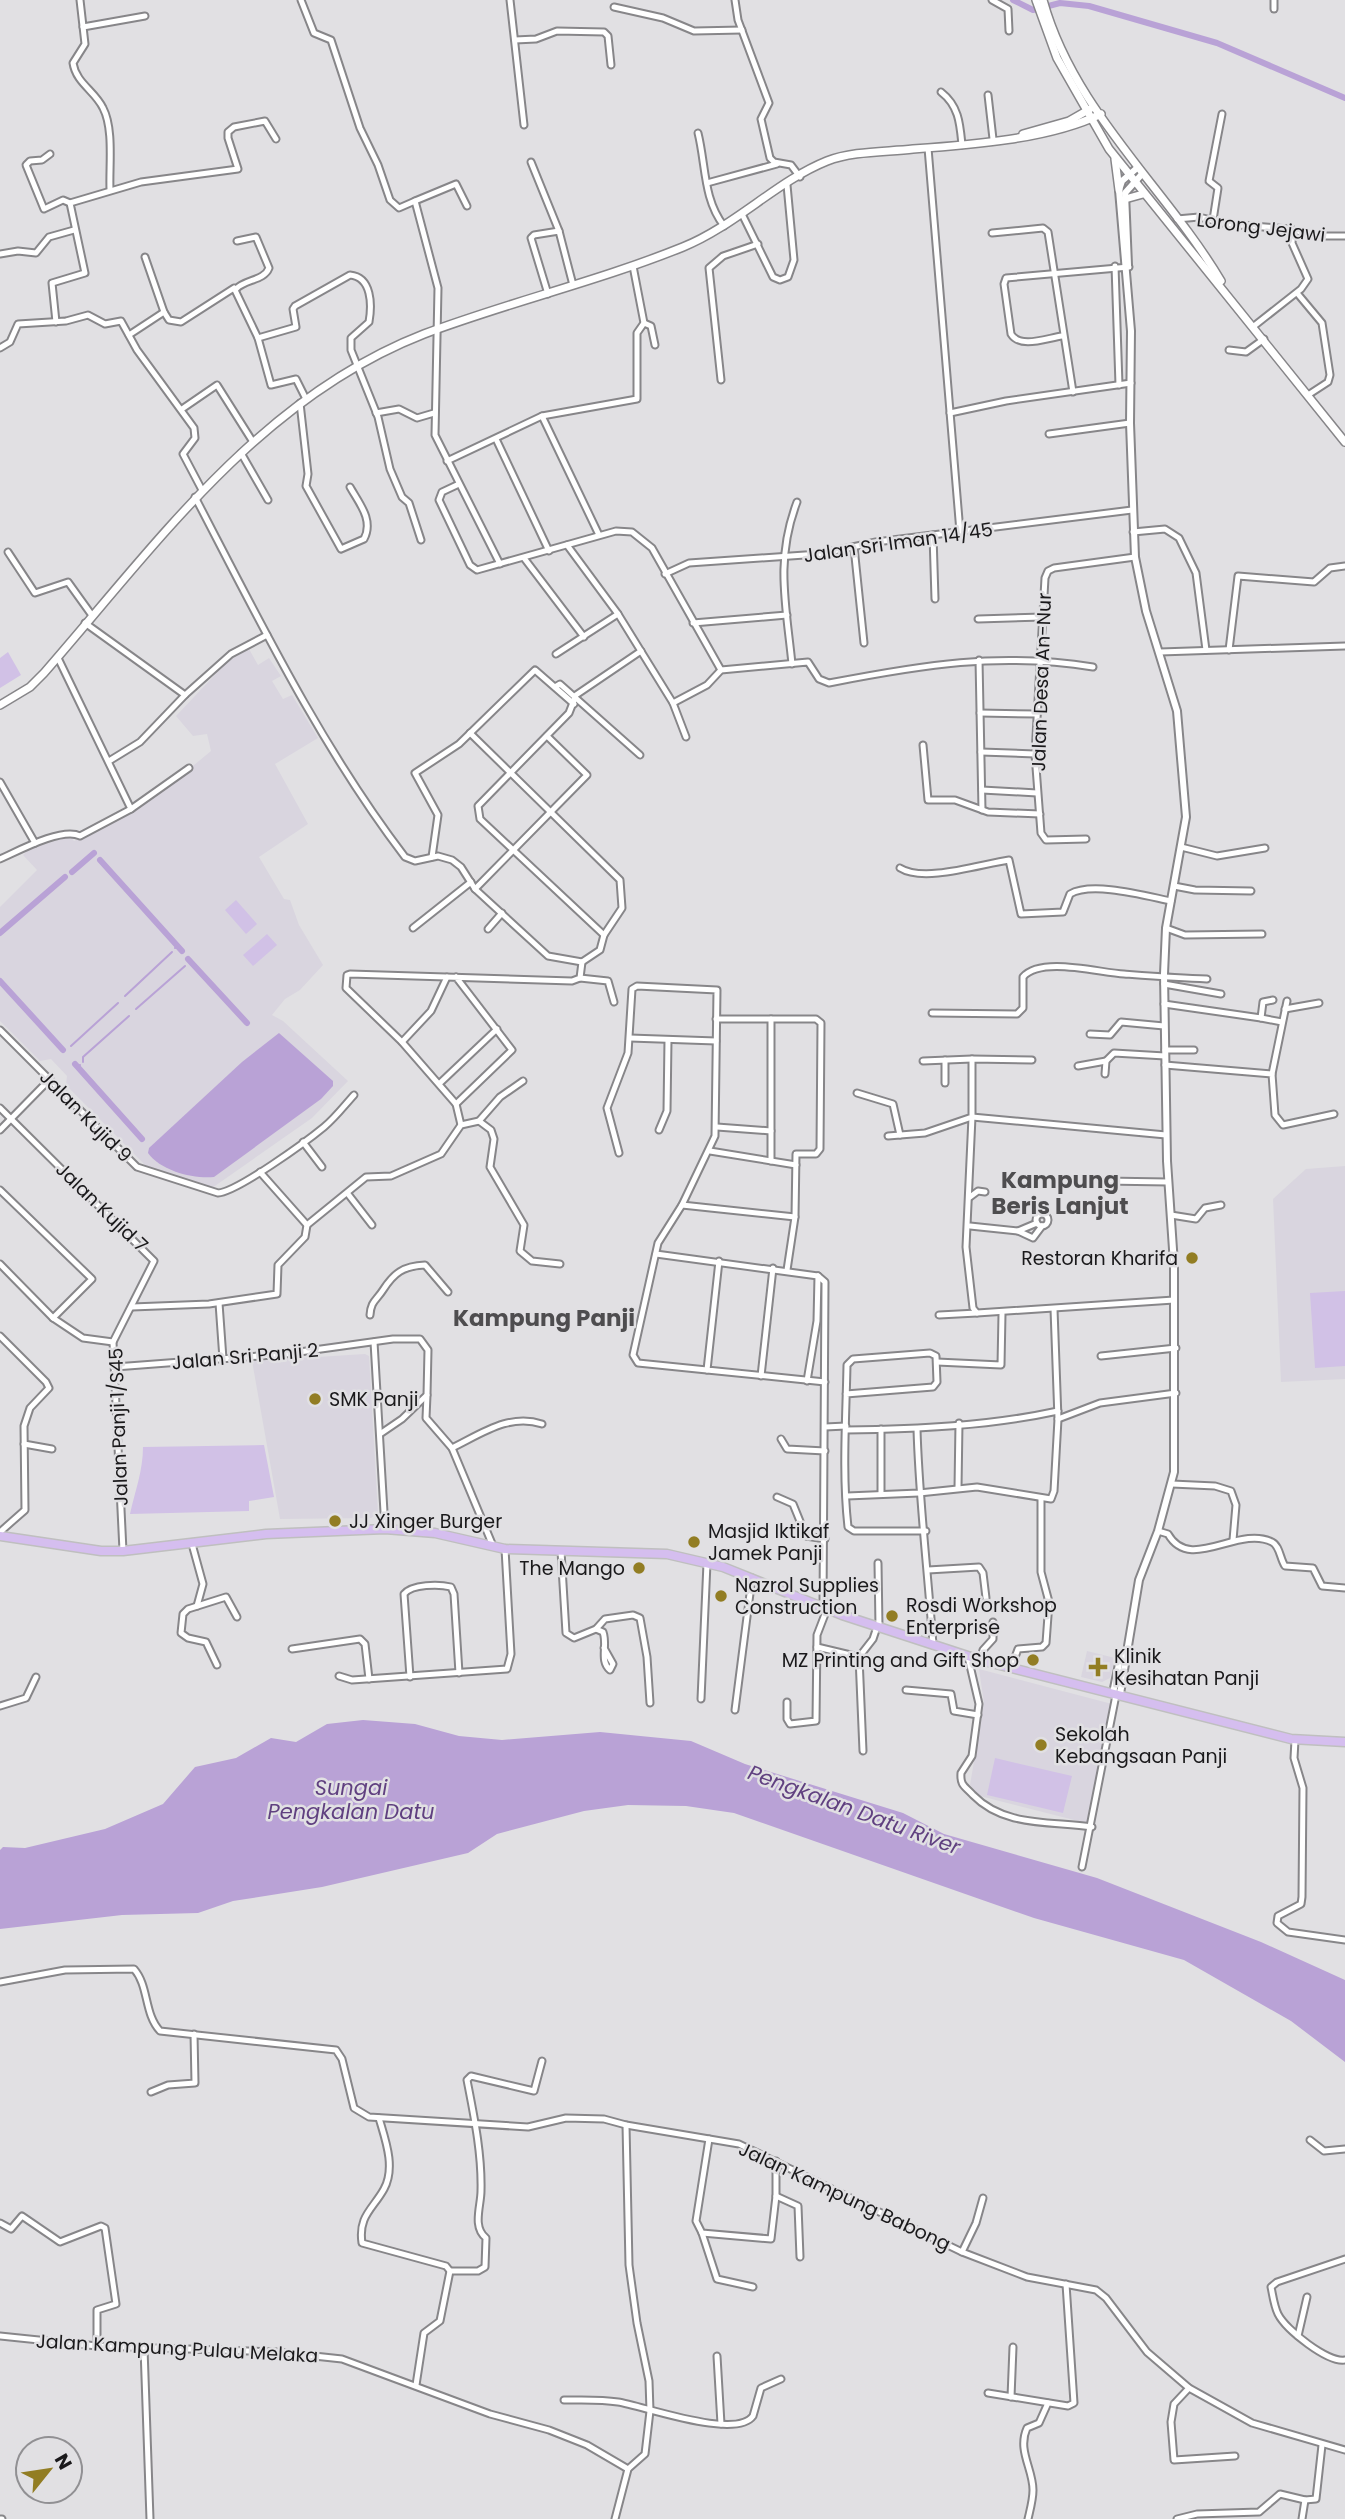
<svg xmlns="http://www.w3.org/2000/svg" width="1345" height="2519" font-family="Poppins,sans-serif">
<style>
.built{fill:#d9d5df}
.green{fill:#d1c1e6}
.water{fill:#b9a2d6}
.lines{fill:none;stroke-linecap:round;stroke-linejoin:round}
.stream{stroke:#b9a2d6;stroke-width:2}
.canal{stroke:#b9a2d6;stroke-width:6}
.minor-casing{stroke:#878689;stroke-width:9}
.tertiary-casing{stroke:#878689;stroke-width:10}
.secondary-casing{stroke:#878689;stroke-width:10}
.primary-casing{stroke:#bfbfbf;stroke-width:11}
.minor{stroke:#fff;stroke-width:5}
.tertiary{stroke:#fff;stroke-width:6}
.secondary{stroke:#fff;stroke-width:7}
.primary{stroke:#d5beef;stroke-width:8}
.poi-dot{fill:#927d23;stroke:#e1e0e3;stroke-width:2.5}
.labels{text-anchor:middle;stroke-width:5;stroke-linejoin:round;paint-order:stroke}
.street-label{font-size:19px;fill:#1a191b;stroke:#e1e0e3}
.poi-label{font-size:19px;fill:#1a191b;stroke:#e1e0e3;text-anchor:start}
.water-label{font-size:21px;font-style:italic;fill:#604080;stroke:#e1e0e3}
.quarter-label{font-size:23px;font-weight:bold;fill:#4e4d4f;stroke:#e1e0e3}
</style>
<rect width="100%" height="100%" fill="#e1e0e3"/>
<g class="built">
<path d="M249 649 258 665 269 658 281 676 272 681 283 699 292 695 318 738 275 764 308 824 259 857 284 899 290 900 299 925 323 965 300 990 285 999 272 1015 283 1021 348 1081 312 1118 212 1188 180 1180 145 1165 66 1085 67 1076 51 1059 40 1061 0 1021V907L37 870 23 855 28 850 70 836 74 841 98 831 170 785 211 751 207 734 193 736 176 716 228 661Z"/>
<path d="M1345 1166V1379L1281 1382 1273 1199 1306 1169Z"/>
<path d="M365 1354 369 1356 378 1513 371 1518 280 1519 252 1361Z"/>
<path d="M1087 1651 1115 1658 1110 1678 1102 1682 1081 1677Z"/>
<path d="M979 1669 1112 1704 1090 1824 980 1796 970 1785 984 1703Z"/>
</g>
<g class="green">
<path d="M8 652 21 675 0 688V658Z"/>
<path d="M236 900 257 924 246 934 225 910Z"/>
<path d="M267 934 277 945 253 966 243 955Z"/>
<path d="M1345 1291V1366L1315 1368 1310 1293Z"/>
<path d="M264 1445 274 1497 249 1501V1511L130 1514C135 1491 143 1471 143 1447Z"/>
<path d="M995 1758 1072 1776 1063 1813 987 1795Z"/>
</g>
<g class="water">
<path d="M279 1033 333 1081V1086L321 1099 214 1177C193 1179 161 1171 148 1153L149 1148 242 1062Z"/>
<path d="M363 1720 415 1724 459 1736 502 1740 600 1732 691 1741 745 1764 903 1813 944 1834 1097 1878 1261 1942 1345 1980V2062L1291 2021 1184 1960 1034 1918 734 1813 686 1806 628 1805 584 1811 497 1834 468 1853 322 1887 233 1901 198 1913 122 1915 0 1929V1850L3 1847 25 1848 105 1829 163 1804 195 1767 236 1758 271 1738 296 1742 327 1724Z"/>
</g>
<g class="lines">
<g class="stream">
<path d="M175 948 177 946"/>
<path d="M125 996 172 952"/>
<path d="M136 1009 185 966"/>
<path d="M71 1046 118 1003"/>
<path d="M83 1062V1057L129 1016"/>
<path d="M78 1067 80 1065"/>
</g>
<g class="canal">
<path d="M1013 0 1033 10 1060 3 1089 6 1217 43 1345 98"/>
<path d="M100 860 182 951"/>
<path d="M72 872 94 853"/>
<path d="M0 933 65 877"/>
<path d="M188 959 247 1023"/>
<path d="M0 981 63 1050"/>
<path d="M75 1064 142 1139"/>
</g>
<g class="minor-casing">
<g id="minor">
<path d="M80 0 85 44 73 63C76 83 95 91 103 108 114 129 109 166 110 189"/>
<path d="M301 0 314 33 331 40 360 128 378 165 390 200 399 208 415 201 438 288 435 435 500 564"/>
<path d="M510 0 524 125"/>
<path d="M735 0 738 20 769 103 761 119 770 158 774 162 791 165 800 177"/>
<path d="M992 0 1008 9 1009 31"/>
<path d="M1274 0V9"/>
<path d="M614 7 663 18 694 31 742 30"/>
<path d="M83 27 145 16"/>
<path d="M515 40 536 39 557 31 604 32 608 36 611 65"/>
<path d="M941 92C959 106 960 124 962 145"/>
<path d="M988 95 993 139"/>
<path d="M698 133C706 165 703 199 724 226"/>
<path d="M928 148 960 532"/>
<path d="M50 154 42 160 30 161 26 165 44 209 63 200 70 203"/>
<path d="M531 162 559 231"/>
<path d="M707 183 777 164"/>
<path d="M415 201 456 184 467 206"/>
<path d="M742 214 773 277 780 280 788 277 794 260 787 185"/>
<path d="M1177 219 1199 217 1227 224 1289 229 1318 236H1345"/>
<path d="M1213 220 1218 188 1209 181 1222 114"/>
<path d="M992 233 1043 228 1048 232 1073 392"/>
<path d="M0 254 18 251 36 253 49 237 74 230"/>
<path d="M145 257 164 312"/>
<path d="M1115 266 1119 385"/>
<path d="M236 289C245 279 264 281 269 268L256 237 237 241"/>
<path d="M1297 293 1322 323 1330 375 1328 382 1308 395"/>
<path d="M548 294 531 238 534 235 559 231 573 285"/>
<path d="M56 322 52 283 85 273 70 203 141 182 238 169 228 138V132L234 127 265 121 276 139"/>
<path d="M644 323 651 326 655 345"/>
<path d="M1254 326 1301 289 1308 279 1292 243 1293 230"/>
<path d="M129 335 164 312 169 320 181 322 234 288 258 338 271 385 296 379 306 399"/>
<path d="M1062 336C1047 338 1020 349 1011 334L1004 284 1006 278 1129 267"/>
<path d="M258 338 296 327 293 309 295 306 350 275C372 277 372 305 369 322L351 338V350L378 417 390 469 402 497 409 503 421 540"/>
<path d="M0 348 10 342 18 324 66 321 88 315 105 324 121 321 137 350 194 428 195 438 183 454 202 490"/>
<path d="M1229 350 1246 352 1264 339"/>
<path d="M721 380 709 268 723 256 758 244"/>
<path d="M300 403 308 474 306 486 341 549 364 539C374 520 359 503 350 487"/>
<path d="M182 409 217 385 253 442"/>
<path d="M376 413 399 409 417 418 434 413"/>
<path d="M950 413 1006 401 1131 383"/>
<path d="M542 416 599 535"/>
<path d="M1049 434 1130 423"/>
<path d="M496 439 549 551"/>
<path d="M241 453 268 500"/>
<path d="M447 461 542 416 637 399V333L644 323 633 266"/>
<path d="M459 484 442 492 439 500 470 565 477 570 616 531 632 532 652 548 721 670"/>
<path d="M195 497C259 620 321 747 405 857L415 861 438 856 452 860 461 867 475 889 548 956 582 962 600 950 604 935 480 819 478 806 569 713 576 695 641 651"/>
<path d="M1133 532 1165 529 1179 538 1196 573 1206 650"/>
<path d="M933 535 935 599"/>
<path d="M567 545 618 614 673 703 686 737"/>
<path d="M854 547 864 643"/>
<path d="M8 552 35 593 68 582 91 614"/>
<path d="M524 558 584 637"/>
<path d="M665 574 689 563 819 554 876 542 1132 510"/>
<path d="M978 619 1043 617"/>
<path d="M85 623 185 695 140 742 109 761"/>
<path d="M693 623 787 615"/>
<path d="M1229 650 1238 576 1314 582 1330 568 1345 566"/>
<path d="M1160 652 1345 646"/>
<path d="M556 654 618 614"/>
<path d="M979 660 982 810"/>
<path d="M792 664C786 604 775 560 797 502"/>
<path d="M555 687 560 684 640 755"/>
<path d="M185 695 231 654 267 635"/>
<path d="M673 703 707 685 721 670 808 662 819 679 829 683C922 665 998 652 1093 667"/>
<path d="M980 713 1037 714"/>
<path d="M470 733 620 880 622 908 604 935"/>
<path d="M923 745 928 800H955L988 812 1040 814"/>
<path d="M981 752 1035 754"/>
<path d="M0 782 35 843"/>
<path d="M982 790 1037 793"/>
<path d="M131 809 189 768"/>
<path d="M1086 839 1046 840 1041 833 1035 754 1045 578 1048 571 1054 568 1135 557"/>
<path d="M1181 847 1217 856 1265 848"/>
<path d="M432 857 438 815 415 773 459 744 535 670 574 704"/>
<path d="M0 859C18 851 62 827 80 836L131 809 58 658"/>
<path d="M900 868C924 883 981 864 1009 860L1021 914 1063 912 1070 894C1092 881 1146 896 1171 901"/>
<path d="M1174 886 1195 890 1251 891"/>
<path d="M475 889 587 775 547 736"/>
<path d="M413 928 471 882"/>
<path d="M1166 928 1185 935 1262 934"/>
<path d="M488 929 502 913"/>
<path d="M456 977 512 1050 456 1104 402 1042 346 988 347 975 350 974 572 981 580 978 582 962"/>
<path d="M580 978 608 981 614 1002"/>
<path d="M1164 984 1221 994"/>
<path d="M1164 1004 1261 1018 1263 1002 1273 1000"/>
<path d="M1285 1009 1319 1003"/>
<path d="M932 1013 1017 1014 1023 1008V977C1041 956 1100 973 1124 974 1152 976 1179 978 1207 979"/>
<path d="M1261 1018 1282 1022"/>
<path d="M716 1019H816L821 1023 820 1149 816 1154H796L795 1217 787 1270"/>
<path d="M0 1030 137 1167 218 1193C237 1192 307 1141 324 1127 335 1118 344 1106 354 1095"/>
<path d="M1090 1034 1110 1035 1121 1022 1164 1026"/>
<path d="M630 1038 716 1041"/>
<path d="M402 1042 431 1011 447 977"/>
<path d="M1165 1050H1194"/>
<path d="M945 1060V1083"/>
<path d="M923 1061 972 1059"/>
<path d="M1165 1065 1272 1074 1275 1115 1283 1125 1334 1114"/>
<path d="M1078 1066 1106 1061"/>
<path d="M1105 1074 1106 1061 1114 1053 1165 1056"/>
<path d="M1272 1074 1287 1001"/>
<path d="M440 1083 497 1029"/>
<path d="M857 1093 893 1104 900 1135"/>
<path d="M456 1104 461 1125"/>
<path d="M0 1108 154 1261 113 1342 123 1551"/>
<path d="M479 1121 500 1097 523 1081"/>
<path d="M717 1127 771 1131"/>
<path d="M0 1130 50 1079"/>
<path d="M659 1130 667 1111 668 1040"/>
<path d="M1166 1135 972 1117 966 1247 973 1308 977 1313 1174 1300"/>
<path d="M888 1136 925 1133 972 1117V1059L1032 1060"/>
<path d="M303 1142 322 1167"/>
<path d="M710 1151 796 1165"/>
<path d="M619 1153 607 1108 628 1053 632 989 637 986 717 990 715 1136 682 1205 658 1243 633 1355 638 1363 707 1370"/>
<path d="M771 1161V1019"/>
<path d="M1104 1181 1168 1182"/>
<path d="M0 1190 92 1279 53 1318"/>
<path d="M348 1194 372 1225"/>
<path d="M970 1197 978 1191 985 1192"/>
<path d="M682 1205 795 1217"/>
<circle cx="1042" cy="1220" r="6"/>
<path d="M1171 1215 1196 1219 1205 1208 1221 1205"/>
<path d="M307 1225 366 1177 391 1176 441 1154 461 1125 479 1121 491 1130 494 1139 490 1167 524 1225 520 1251 532 1261 560 1264"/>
<path d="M970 1226 1018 1231 1033 1238 1042 1226"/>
<path d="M1018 1231 1037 1223"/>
<path d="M656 1254 818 1276"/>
<path d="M719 1261 707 1370 825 1382"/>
<path d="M0 1264 53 1318 83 1338 113 1342"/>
<path d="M818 1276 825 1282 823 1608"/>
<path d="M219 1303 223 1359"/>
<path d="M132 1307 209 1304 277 1294 278 1265 305 1237 307 1225 260 1172"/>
<path d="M370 1315C371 1301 376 1301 383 1290 394 1273 403 1266 425 1265L448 1292"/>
<path d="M939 1315 977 1313"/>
<path d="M0 1336 46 1382 49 1388 30 1408 24 1426 25 1510 0 1532"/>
<path d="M374 1342 385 1529"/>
<path d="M1101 1356 1176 1348"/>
<path d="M937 1362 1001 1365 1002 1314"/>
<path d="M115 1367 285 1354 393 1339H420L428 1350 427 1395 402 1419 380 1434"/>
<path d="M761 1376 773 1268"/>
<path d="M807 1381 817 1321 818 1276"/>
<path d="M846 1394 933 1387 937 1382 936 1356 930 1353 853 1359 847 1365C846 1418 842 1474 848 1527L854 1531H926"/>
<path d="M427 1395 426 1418 452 1448 493 1546"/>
<path d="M1058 1419 1100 1403 1176 1393"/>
<path d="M825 1427 846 1426"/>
<path d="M881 1429V1493"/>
<path d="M917 1429C919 1501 928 1572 933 1645"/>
<path d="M846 1430C917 1429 989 1426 1058 1411"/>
<path d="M781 1439 787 1449 825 1451"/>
<path d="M24 1444 52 1449"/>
<path d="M452 1448C481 1434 509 1413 542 1424"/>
<path d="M1172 1484 1215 1486 1231 1491 1236 1505 1233 1540"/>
<path d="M958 1488 959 1423"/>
<path d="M847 1496 919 1493 977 1487 1051 1499 1054 1491 1058 1419 1054 1309"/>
<path d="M777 1497 793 1504 806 1536 825 1539"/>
<path d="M1158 1531 1168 1534C1190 1573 1238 1525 1272 1542 1280 1546 1280 1559 1285 1566L1313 1568 1322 1586 1345 1588"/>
<path d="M192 1544 203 1584 197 1606"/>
<path d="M561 1551 566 1633 574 1638 596 1629 603 1632C608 1645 599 1661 610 1670L613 1664 604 1648"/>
<path d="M878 1563 879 1627"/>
<path d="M928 1570 979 1567 983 1573 986 1598"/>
<path d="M596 1629 605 1619 633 1615 640 1618 647 1657 650 1703"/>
<path d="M817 1647 859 1657"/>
<path d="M292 1649 360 1639 365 1644 369 1679"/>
<path d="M968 1657 979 1704 972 1756 961 1773C960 1786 965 1786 973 1795 1004 1827 1050 1821 1092 1827"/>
<path d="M980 1660 983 1650 993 1639V1622"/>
<path d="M217 1665 206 1642 188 1638 181 1633 183 1614 188 1609 226 1597 237 1617"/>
<path d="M1011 1668 1018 1649 1042 1647 1046 1643 1049 1602 1041 1572V1499"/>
<path d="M339 1676 352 1680 507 1669 511 1654 505 1549"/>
<path d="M410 1677 404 1594C412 1584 439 1584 451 1587L454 1594 459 1673"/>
<path d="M906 1690 951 1694 954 1711 978 1715"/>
<path d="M701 1699 707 1563"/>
<path d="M787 1702V1719L790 1724 816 1721 817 1635 827 1609"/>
<path d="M0 1706 26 1698 36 1677"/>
<path d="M735 1710 752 1578"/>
<path d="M1295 1740 1294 1758 1303 1788 1302 1897 1301 1904 1278 1916 1277 1923 1288 1932 1345 1940"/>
<path d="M863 1751 859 1657 873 1639 877 1627"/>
<path d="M1082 1867 1116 1695"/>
<path d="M0 1982 65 1970 134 1969C149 1986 144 2014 160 2031L336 2050 342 2059 354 2108 369 2117 528 2127 566 2118 604 2119 626 2125 739 2144 962 2252 1027 2277 1096 2290 1106 2298 1147 2352 1189 2388 1252 2423 1345 2450"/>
<path d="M151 2092 168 2085 195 2083 194 2034"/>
<path d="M379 2118C385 2139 396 2167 384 2189 373 2209 358 2216 362 2243L446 2266 450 2271 440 2321 424 2333 416 2385"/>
<path d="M709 2139 696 2221 702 2233 771 2239 776 2196V2161"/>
<path d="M1310 2140 1324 2151 1345 2149"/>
<path d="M776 2196 798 2206 800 2257"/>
<path d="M0 2223 11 2229 22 2216 60 2242 101 2226 105 2228 116 2304 97 2310V2346"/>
<path d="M702 2233 717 2279 753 2287"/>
<path d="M962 2252 976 2223 983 2198"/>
<path d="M1345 2259 1277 2282 1271 2287C1273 2296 1274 2306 1278 2314 1286 2330 1328 2363 1345 2360"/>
<path d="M450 2271H478L485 2267 486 2238C472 2227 481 2206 481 2191 482 2154 474 2116 467 2080L471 2076 534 2091 542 2061"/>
<path d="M0 2336 97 2346 277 2352 342 2359 490 2414 549 2430 587 2445 628 2469"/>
<path d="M1298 2336 1307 2297"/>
<path d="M144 2348 150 2519"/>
<path d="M717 2356 721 2424"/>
<path d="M1189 2388 1174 2404 1171 2422 1174 2460 1235 2456"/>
<path d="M988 2393 1068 2406 1074 2403 1066 2284"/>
<path d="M1011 2397 1013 2347"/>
<path d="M564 2400C582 2400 600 2399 618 2402 644 2406 736 2440 753 2416L761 2388 781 2379"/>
<path d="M0 2519H2"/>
<path d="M615 2519 628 2469 645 2454 650 2411 649 2381 637 2323 629 2265 626 2125"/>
<path d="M1028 2519C1030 2510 1033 2500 1033 2490 1033 2469 1017 2450 1027 2428L1039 2423 1048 2403"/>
<path d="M1177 2519 1197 2514 1259 2512 1280 2494 1305 2500 1316 2499 1322 2445"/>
<path d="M1302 2519 1305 2500"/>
</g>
</g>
<g class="tertiary-casing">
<g id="tertiary">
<path d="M1128 265 1125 193 1142 174"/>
<path d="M1113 1693 1120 1659 1125 1654"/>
<path d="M1120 1694 1139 1580 1158 1531 1174 1472V1264L1167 1161 1164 974 1166 928 1186 817 1177 711 1146 611 1135 557 1130 423 1131 331 1119 190 1122 181 1137 168"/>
</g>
</g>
<g class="secondary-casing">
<g id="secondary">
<path d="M1036 0 1057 58 1109 149 1345 442"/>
<path d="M1043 0C1073 110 1165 187 1221 281"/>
<path d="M1023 134 1069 121 1090 109"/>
<path d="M1115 159 1119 190"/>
<path d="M1125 199 1143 194"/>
<path d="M0 705 30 687 44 673C156 545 259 398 424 334 509 302 599 281 683 247 735 226 777 181 827 161 852 151 886 152 913 149 970 145 1050 139 1101 114"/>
</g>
</g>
<g class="primary-casing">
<path id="primary" d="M0 1536 101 1551H123L266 1534 385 1529 435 1533 505 1549 667 1554 723 1567 842 1615 980 1660 1291 1739 1345 1742"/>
</g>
<use href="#minor" class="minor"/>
<use href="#tertiary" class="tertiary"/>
<use href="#secondary" class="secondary"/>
<use href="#primary" class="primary"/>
</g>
<g class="poi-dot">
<circle cx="1192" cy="1258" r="7"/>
<circle cx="315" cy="1399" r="7"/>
<circle cx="335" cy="1521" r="7"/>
<circle cx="694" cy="1542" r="7"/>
<circle cx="639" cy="1568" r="7"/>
<circle cx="721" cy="1596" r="7"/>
<circle cx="892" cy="1616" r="7"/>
<circle cx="1033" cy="1660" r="7"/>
<path d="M1094.5 1656.5h7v7h7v7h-7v7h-7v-7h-7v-7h7z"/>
<circle cx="1041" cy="1745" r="7"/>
</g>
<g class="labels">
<g class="street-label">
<text transform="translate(1261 227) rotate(7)" y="7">Lorong Jejawi</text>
<text transform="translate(898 542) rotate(-8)" y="7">Jalan Sri Iman 14/45</text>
<text transform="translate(1041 682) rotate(-88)" y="7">Jalan Desa An-Nur</text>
<text transform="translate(86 1116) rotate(45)" y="7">Jalan Kujid 9</text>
<text transform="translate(102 1207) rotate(44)" y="7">Jalan Kujid 7</text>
<text transform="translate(245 1356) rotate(-5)" y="7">Jalan Sri Panji 2</text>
<text transform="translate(118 1427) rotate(-92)" y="7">Jalan Panji 1/S45</text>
<text transform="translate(845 2196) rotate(25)" y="7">Jalan Kampung Babong</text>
<text transform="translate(177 2348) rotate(3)" y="7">Jalan Kampung Pulau Melaka</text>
</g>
<g class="poi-label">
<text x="1178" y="1265" text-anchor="end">Restoran Kharifa</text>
<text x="329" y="1406">SMK Panji</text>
<text x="349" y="1528">JJ Xinger Burger</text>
<text x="708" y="1538">Masjid Iktikaf<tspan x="708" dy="22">Jamek Panji</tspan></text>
<text x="625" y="1575" text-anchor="end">The Mango</text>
<text x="735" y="1592">Nazrol Supplies<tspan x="735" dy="22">Construction</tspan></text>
<text x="906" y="1612">Rosdi Workshop<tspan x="906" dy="22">Enterprise</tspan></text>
<text x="1114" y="1663">Klinik<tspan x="1114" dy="22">Kesihatan Panji</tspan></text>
<text x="1019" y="1667" text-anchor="end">MZ Printing and Gift Shop</text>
<text x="1055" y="1741">Sekolah<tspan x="1055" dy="22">Kebangsaan Panji</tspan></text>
</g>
<g class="water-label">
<text x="351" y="1795">Sungai<tspan x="351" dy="24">Pengkalan Datu</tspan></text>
<text transform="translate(854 1810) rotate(20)" y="7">Pengkalan Datu River</text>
</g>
<g class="quarter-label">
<text x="1060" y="1188">Kampung<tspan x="1060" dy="26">Beris Lanjut</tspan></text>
<text x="544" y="1326">Kampung Panji</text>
</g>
</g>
<g transform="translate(49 2470) rotate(60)"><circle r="33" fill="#e1e0e3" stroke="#919093" stroke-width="2"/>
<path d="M0-5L12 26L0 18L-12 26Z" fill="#927d23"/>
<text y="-10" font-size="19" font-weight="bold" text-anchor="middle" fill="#1a191b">N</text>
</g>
</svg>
